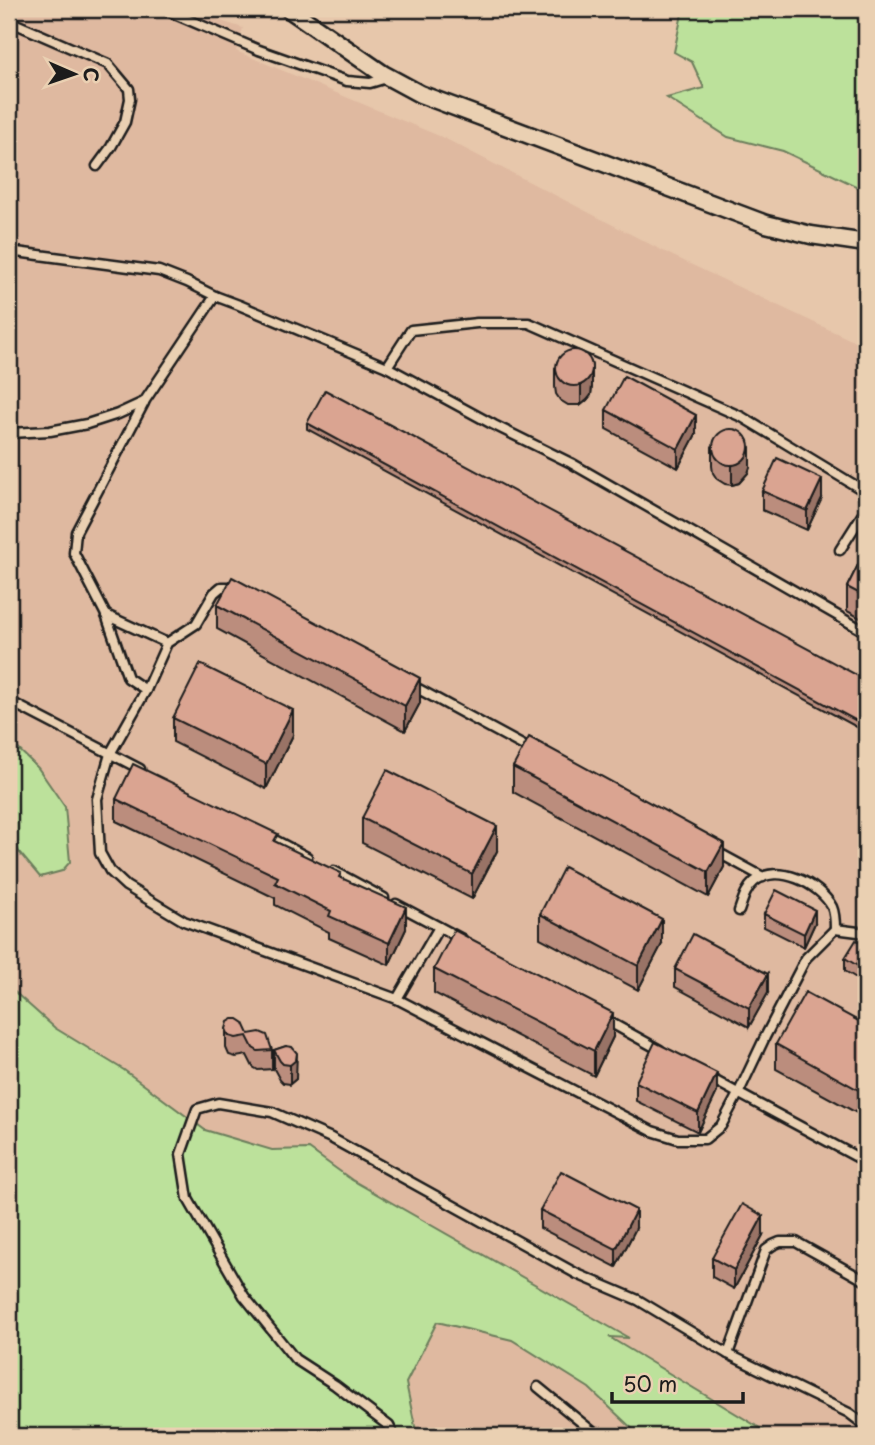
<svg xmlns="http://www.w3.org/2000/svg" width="875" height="1445" font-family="'Playpen Sans',sans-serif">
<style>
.built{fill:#dfb9a0}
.green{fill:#bce19b;stroke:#6c7e5c;stroke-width:2}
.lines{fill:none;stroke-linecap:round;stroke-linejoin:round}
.service-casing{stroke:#1c1c1c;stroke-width:13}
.minor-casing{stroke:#1c1c1c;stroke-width:21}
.service{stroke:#ead0b2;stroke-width:8}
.minor{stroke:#ead0b2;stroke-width:16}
.wall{fill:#bb8d7d;stroke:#1c1c1c;stroke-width:2}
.shaded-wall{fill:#997366;stroke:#1c1c1c;stroke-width:2}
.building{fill:#daa491;stroke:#1c1c1c;stroke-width:2}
</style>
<rect width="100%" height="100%" fill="#e7c7ab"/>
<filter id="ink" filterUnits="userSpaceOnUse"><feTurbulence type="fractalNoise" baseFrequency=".0143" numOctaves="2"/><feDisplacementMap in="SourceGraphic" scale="14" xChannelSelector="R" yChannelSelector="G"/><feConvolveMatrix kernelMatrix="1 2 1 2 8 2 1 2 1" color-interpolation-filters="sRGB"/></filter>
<g filter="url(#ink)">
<path class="built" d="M9 9H191L202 15 243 28 236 51 444 138 671 255 866 347V1436H9Z"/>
<g class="green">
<path d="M683 9H866V191L783 151 728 137 667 98 704 88 692 62 674 52Z"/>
<path d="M9 740 38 768 65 807 70 862 62 871 40 877 19 852 9 826Z"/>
<path d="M9 987 55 1028 124 1070 205 1130 272 1150 309 1149 352 1180 629 1338 609 1337 773 1436H640L589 1388 512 1340 437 1322 406 1383 417 1436H9Z"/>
</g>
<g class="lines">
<g class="service-casing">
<g id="service">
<path d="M163 9 259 50 347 81 370 83 387 78"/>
<path d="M9 21 108 64 129 89 130 99 125 122 111 147 97 166"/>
<path d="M9 251 159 271 187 282 215 296"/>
<path d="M387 367 411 330 477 323H529L742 417 866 492"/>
<path d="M144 403 76 532 74 553 106 615 128 678 146 690"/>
<path d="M9 433 50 431 87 424 118 414 144 402 215 296 239 305 387 367 494 425 571 463 866 632"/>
<path d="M840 550 866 509"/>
<path d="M235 590 230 587H221L214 593 196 624 167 643 146 690 110 754 97 799 100 853 110 871 126 886 184 921 397 999"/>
<path d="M106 615 167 643"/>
<path d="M413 686 533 751"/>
<path d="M9 701 140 769"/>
<path d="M269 837 307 857"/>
<path d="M717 852 763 877"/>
<path d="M334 871 384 898"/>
<path d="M396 904 462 939"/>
<path d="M739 911C743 900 745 890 754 882 777 862 820 884 832 907 835 914 835 922 835 929"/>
<path d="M439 927 397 999 652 1131 678 1139H705L721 1126 738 1094 765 1037 806 958 835 929 866 933"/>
<path d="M604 1019 660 1050"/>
<path d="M708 1077 866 1162"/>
<path d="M866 1281 796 1242H780L773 1245 766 1250 728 1354 849 1413 866 1426"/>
<path d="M538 1387 598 1436"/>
<path d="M394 1436 389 1426 335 1385 295 1359 244 1296 188 1199 181 1154 197 1109 218 1103 272 1112 331 1138 577 1274 638 1300 728 1354"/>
</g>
</g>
<g class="minor-casing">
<path id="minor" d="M289 9 383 74 420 94 766 224 811 235 866 243"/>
</g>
<use href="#service" class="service"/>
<use href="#minor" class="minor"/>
</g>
<g class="wall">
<path d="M555 368 592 386 591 395 587 400 581 405H568L560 400 556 394 555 387Z"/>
<path d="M606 410 696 434 678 468 606 429Z"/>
<path d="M307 423 866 680V732L307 429Z"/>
<path d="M712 447 750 467 748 473 739 483 732 485 725 484 717 479 713 473 712 466Z"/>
<path d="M762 491 822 498 807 530 762 510Z"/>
<path d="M866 549V621L847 611V587Z"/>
<path d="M217 605 420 703 405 731 217 629Z"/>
<path d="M173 718 293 735 266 789 173 742Z"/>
<path d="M513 767 724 867 708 897 513 792Z"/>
<path d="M116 799 278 843 341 878 406 929 389 965 329 938V932L275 905V898L116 821Z"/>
<path d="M362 818 497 851 472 899 362 843Z"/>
<path d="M540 914 662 944 638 990 540 938Z"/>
<path d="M764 914 815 923 804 947 764 927Z"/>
<path d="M866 946V984L845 971V958Z"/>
<path d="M434 969 613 1037 594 1076 434 993Z"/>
<path d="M675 969 768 993 749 1027 675 987Z"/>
<path d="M866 1025V1118L776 1069V1044Z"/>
<path d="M226 1029 249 1034 272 1050V1069L258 1070 253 1067 247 1055 236 1057 229 1055 226 1048Z"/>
<path d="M286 1046 296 1079 290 1084 283 1083 280 1080 274 1069V1050Z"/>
<path d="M636 1082 717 1092 698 1132 636 1101Z"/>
<path d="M540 1210 636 1228 616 1267 540 1228Z"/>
<path d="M763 1235 734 1289 712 1277V1258Z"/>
</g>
<g class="shaded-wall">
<path d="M592 367V386L591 395 587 400 581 405V386Z"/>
<path d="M696 415V434L678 468V449Z"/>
<path d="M750 448V467L748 473 739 483 732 485V466Z"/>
<path d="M822 479V498L807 530V511Z"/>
<path d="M420 678V703L405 731V706Z"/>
<path d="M293 710V735L266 789V764Z"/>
<path d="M497 826V851L472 899V874Z"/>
<path d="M724 843V867L708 897V872Z"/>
<path d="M406 907V929L389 965V943Z"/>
<path d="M815 910V923L804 947V934Z"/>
<path d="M662 919V944L638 990V966Z"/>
<path d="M768 974V993L749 1027V1008Z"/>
<path d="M613 1013V1037L594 1076V1051Z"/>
<path d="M297 1053 296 1079 290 1084V1065Z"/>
<path d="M717 1073V1092L698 1132V1113Z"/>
<path d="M636 1210V1228L616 1267V1249Z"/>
<path d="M763 1216V1235L734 1289V1270Z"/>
</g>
<g class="building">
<circle cx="574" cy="368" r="18"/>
<path d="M624 376 696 415 678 449 606 410Z"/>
<path d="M325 390 866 680V726L307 423Z"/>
<circle cx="731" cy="447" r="18"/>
<path d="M777 458 822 479 807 511 762 491Z"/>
<path d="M866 549V597L847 587Z"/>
<path d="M232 577 420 678 405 706 217 605Z"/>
<path d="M200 664 293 710 266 764 173 718Z"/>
<path d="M529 737 724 843 708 872 513 767Z"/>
<path d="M133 764 278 834 274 841 341 873 339 877 406 907 389 943 329 916 331 911 275 883 278 877 116 799Z"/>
<path d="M387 770 497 826 472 874 362 818Z"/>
<path d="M564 867 662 919 638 966 540 914Z"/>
<path d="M776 890 815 910 804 934 764 914Z"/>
<path d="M454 930 613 1013 594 1051 434 969Z"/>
<path d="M693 934 768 974 749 1008 675 969Z"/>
<path d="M856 940 866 946V971L845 958Z"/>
<path d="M805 992 866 1025V1094L776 1044Z"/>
<path d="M233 1019H238L244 1023 249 1034 260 1032 267 1035 272 1050 258 1051 253 1048 247 1036 236 1038 229 1036 226 1029 228 1022Z"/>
<path d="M655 1042 717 1073 698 1113 636 1082Z"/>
<path d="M286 1046 292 1047 297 1053 296 1060 290 1065 283 1064 280 1061 274 1050Z"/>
<path d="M561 1171 636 1210 616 1249 540 1210Z"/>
<path d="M742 1204 763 1216 734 1270 712 1258Z"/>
</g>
</g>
<rect width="875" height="1445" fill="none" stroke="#ead0b2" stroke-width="35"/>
<rect x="18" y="18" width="840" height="1410" fill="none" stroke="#1c1c1c" stroke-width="2.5" filter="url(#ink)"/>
<g transform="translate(74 74) rotate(92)" stroke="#ead0b2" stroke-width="5" paint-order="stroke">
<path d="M0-5L12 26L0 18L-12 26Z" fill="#1c1c1c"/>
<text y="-10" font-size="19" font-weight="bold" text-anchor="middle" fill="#1c1c1c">С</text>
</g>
<path d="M612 1392v10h131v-10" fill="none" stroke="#1c1c1c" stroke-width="3.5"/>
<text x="623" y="1392" font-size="21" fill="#1c1c1c" stroke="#ead0b2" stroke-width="5" paint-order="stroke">50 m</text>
</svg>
